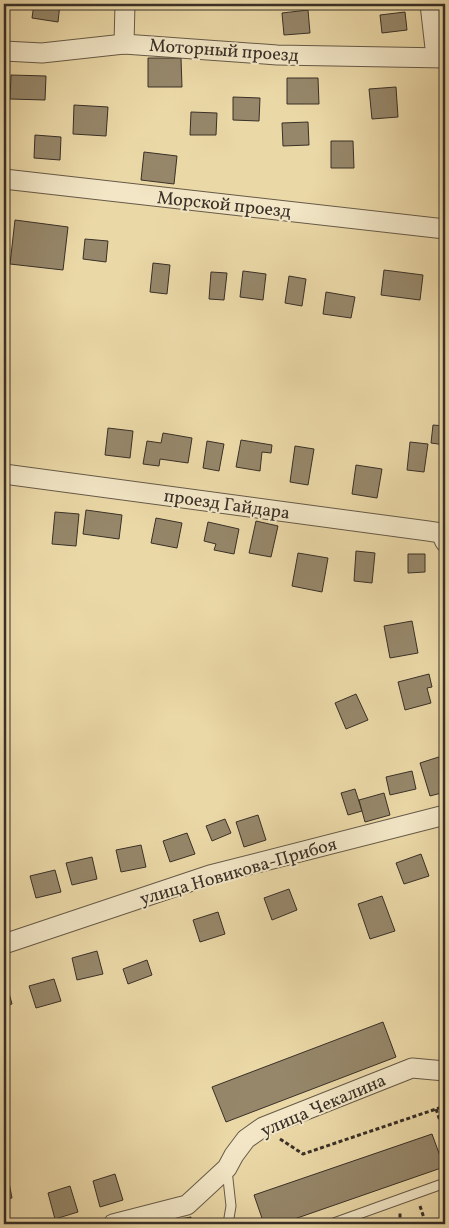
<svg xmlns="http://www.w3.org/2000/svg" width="449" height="1228" font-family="Vollkorn,serif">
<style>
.building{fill:#96876a;stroke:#393027}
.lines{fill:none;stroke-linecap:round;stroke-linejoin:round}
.service-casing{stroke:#665a47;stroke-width:11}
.minor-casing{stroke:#665a47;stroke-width:21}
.path{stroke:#393027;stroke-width:3;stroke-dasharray:4 2.5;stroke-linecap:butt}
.service{stroke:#f2e6c6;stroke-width:9}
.minor{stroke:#f2e6c6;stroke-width:19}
.labels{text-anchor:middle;stroke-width:4;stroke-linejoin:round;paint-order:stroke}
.street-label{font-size:18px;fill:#393027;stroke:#f2e6c6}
</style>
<rect width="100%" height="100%" fill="#ebd8a7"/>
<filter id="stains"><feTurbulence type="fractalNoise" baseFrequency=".004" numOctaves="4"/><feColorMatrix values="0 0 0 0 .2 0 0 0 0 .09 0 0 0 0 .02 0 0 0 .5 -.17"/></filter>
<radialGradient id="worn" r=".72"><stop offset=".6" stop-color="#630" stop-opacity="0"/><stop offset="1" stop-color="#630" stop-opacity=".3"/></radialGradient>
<g class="building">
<path d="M34 4H60L58 22 32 18Z"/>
<path d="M308 10 310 33 284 35 282 13Z"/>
<path d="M405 12 407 30 382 33 380 15Z"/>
<path d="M148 58H181L182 87H148Z"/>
<path d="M11 75 46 76 45 100 10 99Z"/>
<path d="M287 78H318L319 104H287Z"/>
<path d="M396 87 398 117 372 119 369 89Z"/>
<path d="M233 97 260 98 259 121 233 120Z"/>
<path d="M74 105 108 107 106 136 73 134Z"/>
<path d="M191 112 217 113 216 135H190Z"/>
<path d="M308 122 309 145 283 146 282 123Z"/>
<path d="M35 135 61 137 60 160 34 158Z"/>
<path d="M331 141H353L354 168H331Z"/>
<path d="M144 152 177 156 174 184 141 180Z"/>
<path d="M15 220 68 227 63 270 10 264Z"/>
<path d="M85 239 108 241 106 262 83 259Z"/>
<path d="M153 263 170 265 167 294 150 292Z"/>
<path d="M384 270 423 275 420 300 381 295Z"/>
<path d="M243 271 266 274 263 300 240 297Z"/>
<path d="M211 272 227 273 224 300 209 299Z"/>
<path d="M289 276 306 279 302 306 285 303Z"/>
<path d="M326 292 355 297 351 318 323 314Z"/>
<path d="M433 425 445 426V445L431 443Z"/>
<path d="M108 428 133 431 130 458 105 455Z"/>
<path d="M163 433 192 438 188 463 160 459 159 466 143 464 147 441 161 443Z"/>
<path d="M241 440 272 445 271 453 262 452 260 471 236 467Z"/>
<path d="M207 441 224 444 219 471 203 468Z"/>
<path d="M410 442 428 444 424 472 407 470Z"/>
<path d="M295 446 314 449 308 485 290 482Z"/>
<path d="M356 465 382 469 377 498 352 494Z"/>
<path d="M86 510 122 515 119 539 83 534Z"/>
<path d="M55 512 79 514 76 546 52 544Z"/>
<path d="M156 518 182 523 177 548 151 543Z"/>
<path d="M256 521 278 526 271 557 249 553Z"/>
<path d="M208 522 239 529 234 554 214 550 216 544 204 541Z"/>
<path d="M356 551 375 553 372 583 354 581Z"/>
<path d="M298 553 328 558 322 592 292 586Z"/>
<path d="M408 554H425V572L408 573Z"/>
<path d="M412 621 418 653 390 658 384 626Z"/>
<path d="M429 674 432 687 427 688 431 703 405 710 398 682Z"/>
<path d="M356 694 368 720 346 729 335 703Z"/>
<path d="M445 755V792L430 796 420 763Z"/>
<path d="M412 771 416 789 390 795 386 777Z"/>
<path d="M355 789 362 811 348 815 341 793Z"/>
<path d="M384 793 390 815 365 822 359 800Z"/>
<path d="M258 815 266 840 244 847 236 822Z"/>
<path d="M225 819 231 833 212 841 206 826Z"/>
<path d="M187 833 195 854 170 862 163 841Z"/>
<path d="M141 845 146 867 121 872 116 850Z"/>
<path d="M421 854 429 876 404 884 396 863Z"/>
<path d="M92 857 97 879 72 885 66 863Z"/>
<path d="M55 870 61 892 36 898 30 876Z"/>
<path d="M289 889 297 910 272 920 264 898Z"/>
<path d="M382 896 395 931 370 939 358 904Z"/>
<path d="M218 912 225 934 200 942 193 920Z"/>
<path d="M97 951 103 974 77 980 72 958Z"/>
<path d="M147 960 152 975 128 984 123 969Z"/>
<path d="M54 979 61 1001 36 1008 29 986Z"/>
<path d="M6 982 12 1004 4 1006V983Z"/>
<path d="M383 1022 396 1057 226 1122 212 1087Z"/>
<path d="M432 1134 444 1167 280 1224H264L254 1195Z"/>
<path d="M4 1157 12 1198 4 1199Z"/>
<path d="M115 1174 123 1200 100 1207 93 1181Z"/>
<path d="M70 1186 78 1212 55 1219 48 1193Z"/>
<path d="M191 1217 192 1224H153Z"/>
</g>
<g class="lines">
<g class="service-casing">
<g id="service">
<path d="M227 1170 231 1206 228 1224"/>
<path d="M331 1224 445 1183"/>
</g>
</g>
<g class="minor-casing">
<g id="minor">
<path d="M430 4 436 57"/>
<path d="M124 44 125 4"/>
<path d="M4 51 42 53 124 44 277 55 445 58"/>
<path d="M4 179 445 229"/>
<path d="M4 474 428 531 441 533 445 542"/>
<path d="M4 944 210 875 445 815"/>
<path d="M113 1224 187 1205 227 1168 234 1155 246 1139 263 1127 412 1068 445 1071"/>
</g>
</g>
<g class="path">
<path d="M436 1109 445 1135"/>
<path d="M280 1139 303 1154 445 1106"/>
<path d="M420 1206 426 1224"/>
<path d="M400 1224V1212"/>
</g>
<use href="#service" class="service"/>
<use href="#minor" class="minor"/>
</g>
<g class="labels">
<g class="street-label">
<text transform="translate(224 50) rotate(4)" y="6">Моторный проезд</text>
<text transform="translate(224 204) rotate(6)" y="6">Морской проезд</text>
<text transform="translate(227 504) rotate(8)" y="6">проезд Гайдара</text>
<text transform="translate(238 871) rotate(-16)" y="6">улица Новикова-Прибоя</text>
<text transform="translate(323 1105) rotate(-23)" y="6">улица Чекалина</text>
</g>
</g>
<rect width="449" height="1228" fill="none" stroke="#ebd8a7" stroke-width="20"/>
<rect x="5" y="5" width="439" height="1218" fill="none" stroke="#393027" stroke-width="2.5"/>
<rect x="10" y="10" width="429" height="1208" fill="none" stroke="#393027"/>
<rect width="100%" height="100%" filter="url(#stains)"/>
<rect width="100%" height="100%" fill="url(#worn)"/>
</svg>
